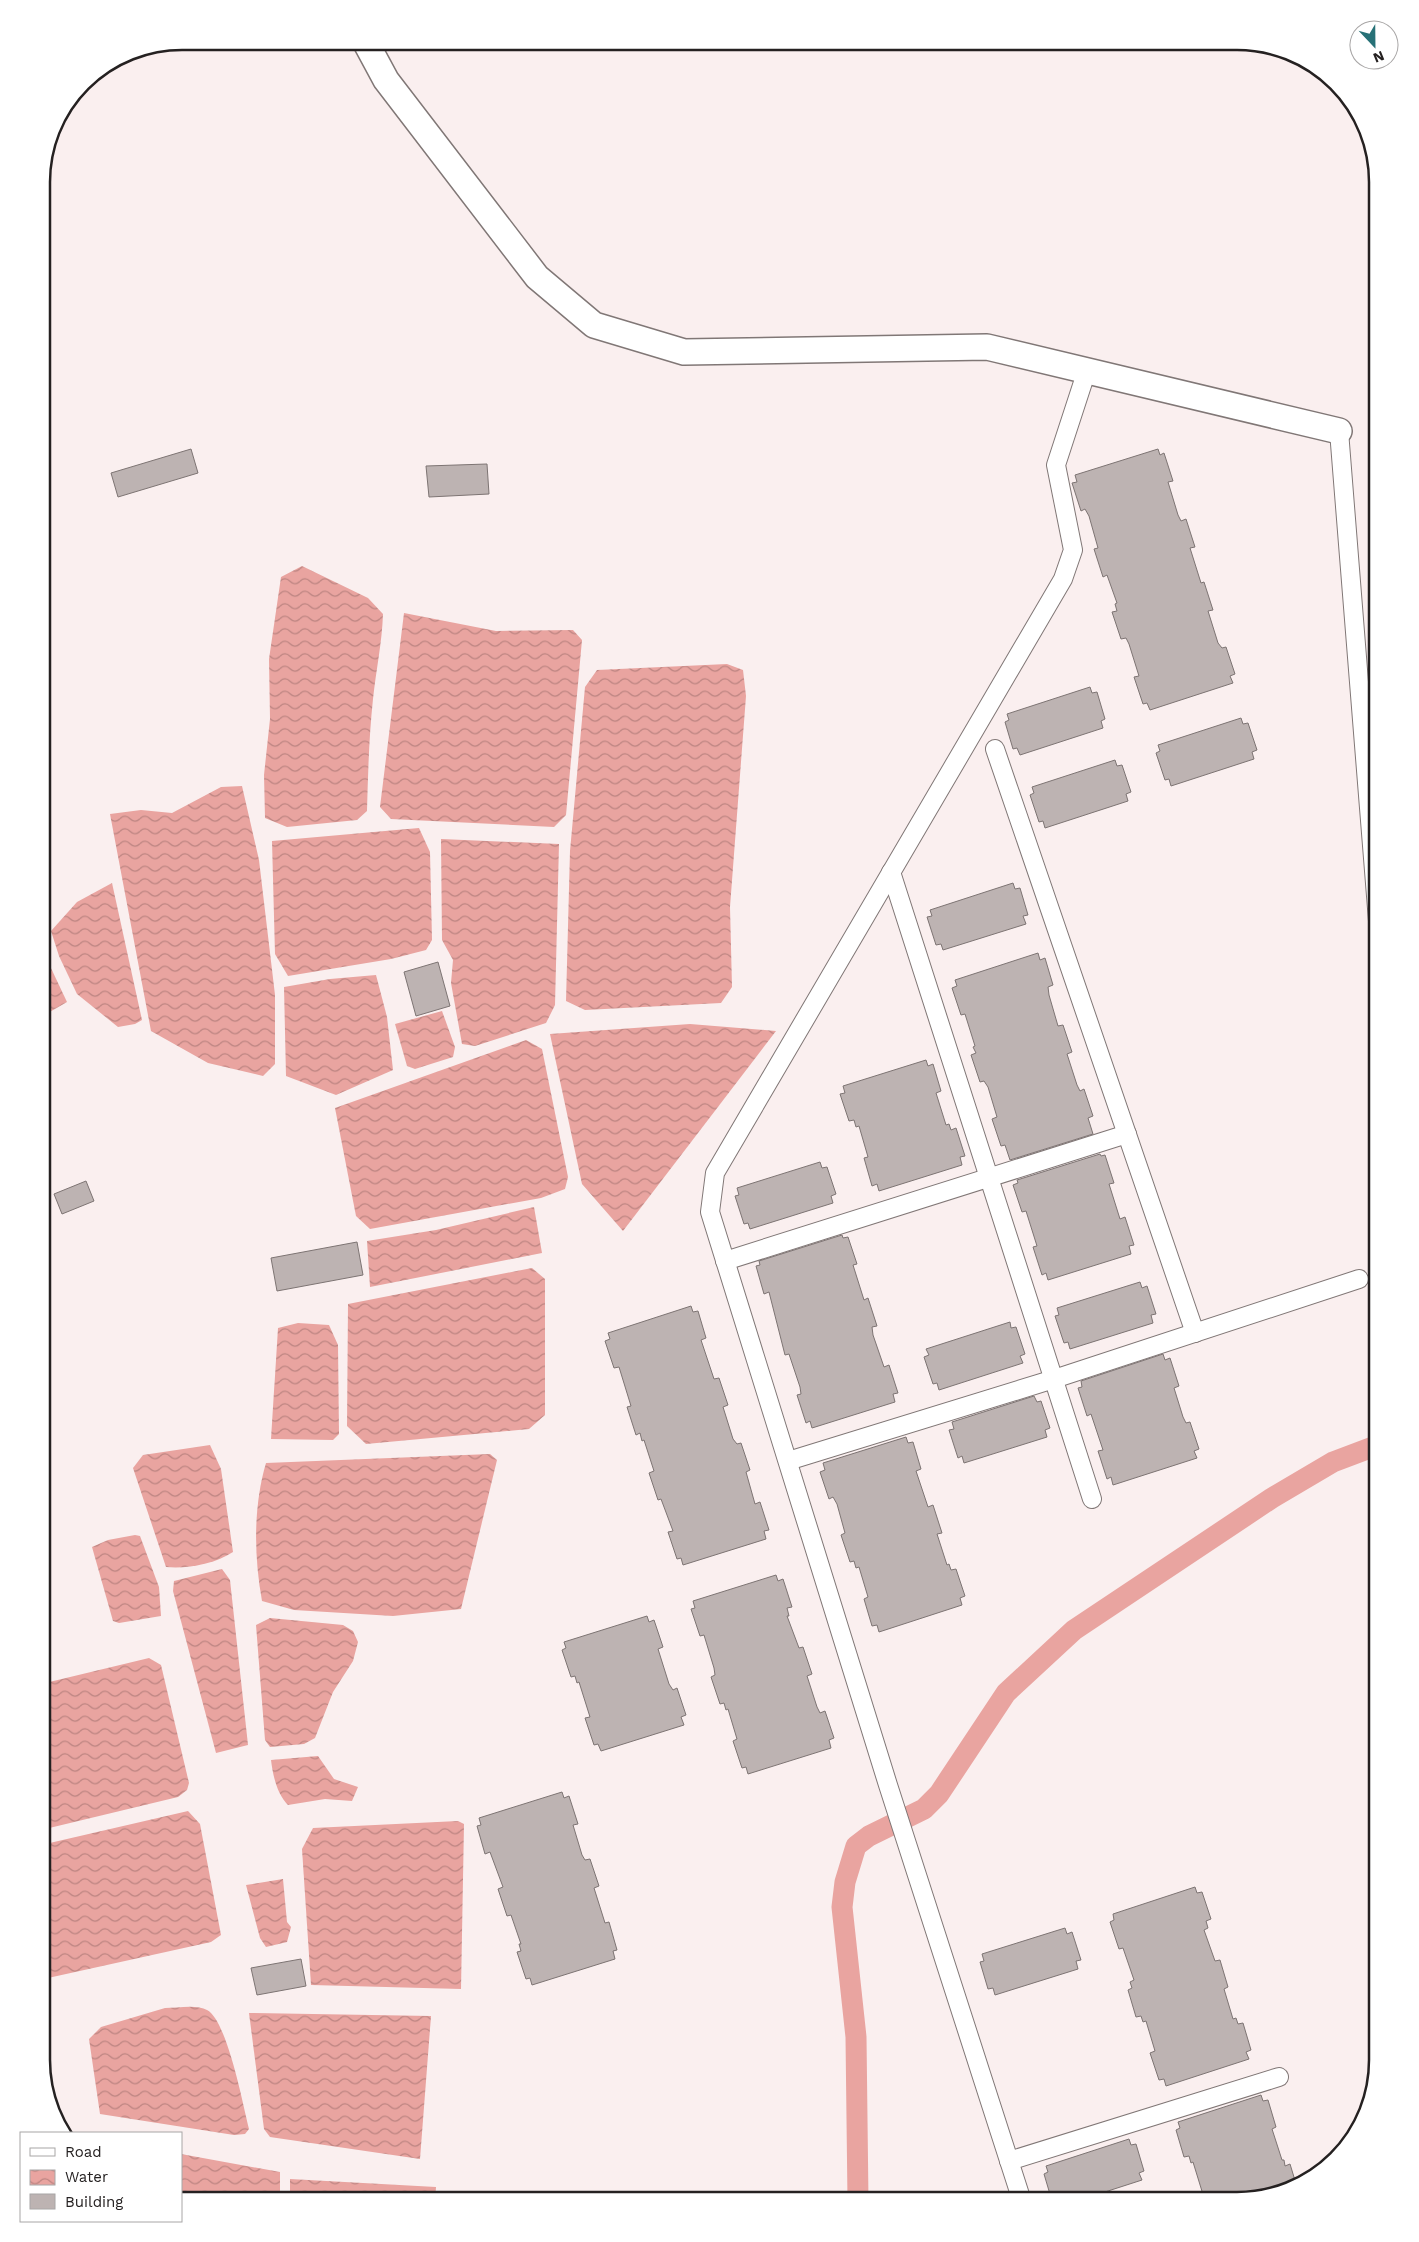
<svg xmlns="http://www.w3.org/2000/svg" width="1419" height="2242" font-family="'Work Sans',sans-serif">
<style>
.water{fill:url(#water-waves)}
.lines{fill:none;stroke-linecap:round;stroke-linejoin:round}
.canal{stroke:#e9a4a0;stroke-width:21}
.building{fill:#bdb3b2;stroke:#7d7473}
.minor-casing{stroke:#807776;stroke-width:20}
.secondary-casing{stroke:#807776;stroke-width:28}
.minor{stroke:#fff;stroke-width:18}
.secondary{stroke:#fff;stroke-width:25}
.rim{fill:none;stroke:#252121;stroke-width:2.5}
</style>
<defs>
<pattern id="water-waves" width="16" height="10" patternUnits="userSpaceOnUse" patternTransform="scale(1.25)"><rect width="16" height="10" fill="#e9a4a0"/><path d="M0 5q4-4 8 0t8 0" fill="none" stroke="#bd8582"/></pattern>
</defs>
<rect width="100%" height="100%" fill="#faefef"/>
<g class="water">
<path d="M302 566 368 598 383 614C382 643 376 670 373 699 369 736 368 774 367 811L357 820 287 827 265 818 264 775 270 719 269 659 281 577Z"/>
<path d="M404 613 496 631 573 630 582 640 566 815 554 827 391 819 380 807Z"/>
<path d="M727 664 743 670 746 696 730 907 732 987 721 1003 585 1010 566 1001 570 851 585 687 597 670Z"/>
<path d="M242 786 259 860 275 995V1064L263 1076 208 1063 151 1031 110 814 141 810 172 813 221 787Z"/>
<path d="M419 828 430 852 432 940 426 950 391 959 288 976 275 954 272 841Z"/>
<path d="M441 839 559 844 555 1005 546 1023 475 1046 462 1044 451 983 453 960 442 940Z"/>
<path d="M112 883 142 1020 135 1024 118 1027 77 994 59 956 51 931 77 902Z"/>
<path d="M41 947 67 1002 41 1017Z"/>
<path d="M376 975 387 1017 393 1070 336 1095 286 1076 284 987 330 979Z"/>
<path d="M442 1011 455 1047 453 1057 415 1069 407 1066 395 1024Z"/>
<path d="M690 1024 776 1031 623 1231 582 1184 550 1034Z"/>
<path d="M526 1040 542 1049 568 1177 565 1189 541 1198 370 1229 356 1216 335 1108Z"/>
<path d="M534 1207 542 1253 370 1287 367 1241 436 1230Z"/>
<path d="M532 1268 545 1279V1415L529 1429 366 1444 347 1426 348 1304Z"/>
<path d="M298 1323 329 1325 338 1345 339 1434 333 1440 271 1439 278 1328Z"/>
<path d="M210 1445 221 1469 233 1552C215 1564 187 1569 166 1567L133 1468 143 1455Z"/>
<path d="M490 1454 497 1460 461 1609 393 1616 294 1610 262 1601C254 1557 253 1507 266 1463Z"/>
<path d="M135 1535 140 1536 159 1587 161 1616 119 1623 113 1621 92 1547 108 1540Z"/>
<path d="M222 1569 230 1580 248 1745 216 1753 173 1591 174 1581Z"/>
<path d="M270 1618 343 1625 353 1631 358 1642 353 1661 333 1692 315 1738 304 1744 270 1747 265 1740 256 1625Z"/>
<path d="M149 1658 161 1665 189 1783 187 1790 178 1797 41 1830V1684Z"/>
<path d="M318 1756 334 1779 358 1787 352 1801 325 1799 288 1805C277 1794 273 1776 271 1760Z"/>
<path d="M188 1811 200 1824 221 1935 211 1942 48 1978 41 1937V1845Z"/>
<path d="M458 1821 464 1824 461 1989 311 1985 302 1849 313 1828Z"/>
<path d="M283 1879 287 1922 291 1927 287 1942 266 1947 260 1938 246 1885Z"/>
<path d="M165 2008C177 2008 197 2004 207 2010 227 2020 243 2105 249 2129L245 2134 234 2135 100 2114 89 2039 101 2027Z"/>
<path d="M249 2013 431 2016 420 2159 270 2137 264 2129Z"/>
<path d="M181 2154 280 2172V2200H181Z"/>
<path d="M290 2179 436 2187 435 2201 290 2200Z"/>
</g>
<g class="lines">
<path class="canal" d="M858 2201 856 2037 842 1907 845 1882 856 1846 869 1836 924 1809 939 1794 1006 1693 1074 1630 1272 1498 1333 1462 1378 1445"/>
</g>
<g class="building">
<path d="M191 449 198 473 118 497 111 473Z"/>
<path d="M1158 449 1160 455 1164 453 1173 481 1168 482 1178 515 1181 521 1186 519 1195 547 1190 548 1201 583 1204 582 1213 610 1208 611 1218 643 1222 648 1226 647 1235 674 1230 676 1233 683 1150 710 1147 703 1143 704 1134 677 1139 676 1129 644 1126 638 1121 639 1112 612 1117 611 1115 604 1117 603 1107 575 1103 577 1094 549 1098 548 1089 516 1085 509 1081 511 1072 483 1077 482 1075 475Z"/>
<path d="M487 464 489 494 429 497 426 466Z"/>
<path d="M1090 687 1092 693 1097 692 1105 719 1101 721 1103 728 1020 755 1017 748 1013 749 1005 722 1009 720 1007 714Z"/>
<path d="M1241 718 1243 724 1248 723 1257 750 1252 752 1254 759 1171 786 1169 779 1165 780 1156 753 1160 751 1158 745Z"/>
<path d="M1115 760 1117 766 1122 765 1131 792 1126 794 1128 801 1045 828 1043 821 1039 822 1030 795 1034 793 1032 787Z"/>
<path d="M1013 883 1015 889 1020 888 1028 915 1023 916 1026 924 943 950 941 944 936 945 927 917 932 916 930 910Z"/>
<path d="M1038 953 1040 960 1045 958 1053 985 1048 987 1049 995 1058 1026 1063 1025 1072 1052 1067 1054 1077 1085 1080 1091 1084 1089 1093 1116 1088 1118 1093 1134 1010 1160 1005 1145 1001 1146 992 1119 997 1117 988 1087 984 1081 980 1082 971 1055 976 1053 973 1047 975 1046 965 1014 961 1015 952 988 957 986 955 980Z"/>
<path d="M438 962 450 1006 416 1016 404 972Z"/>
<path d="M926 1060 928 1066 933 1064 941 1091 936 1093 946 1125 949 1124 951 1130 956 1128 965 1156 960 1157 962 1165 879 1191 877 1184 872 1186 864 1158 868 1157 859 1126 856 1127 854 1120 849 1121 840 1094 845 1093 843 1086Z"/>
<path d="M1100 1154 1101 1156 1105 1155 1114 1183 1109 1184 1120 1219 1125 1217 1134 1245 1129 1246 1131 1254 1048 1280 1046 1273 1042 1275 1033 1247 1037 1246 1026 1211 1022 1212 1013 1185 1018 1183 1017 1180Z"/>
<path d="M820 1162 822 1168 827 1167 836 1194 831 1196 833 1203 750 1229 748 1223 744 1224 735 1196 739 1195 737 1188Z"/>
<path d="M86 1181 94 1201 62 1214 54 1194Z"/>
<path d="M842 1235 843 1238 848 1237 857 1264 853 1265 864 1300 868 1298 877 1326 872 1327 873 1335 884 1367 889 1365 898 1393 893 1394 895 1402 812 1428 810 1421 806 1423 797 1395 801 1394 800 1387 789 1354 785 1355 769 1292 764 1294 756 1266 760 1265 759 1261Z"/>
<path d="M357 1242 363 1275 277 1291 271 1258Z"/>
<path d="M1140 1282 1142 1288 1147 1286 1156 1314 1151 1315 1153 1323 1070 1349 1068 1342 1064 1343 1055 1316 1059 1315 1057 1308Z"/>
<path d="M691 1306 693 1312 698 1311 706 1338 701 1340 714 1379 719 1378 728 1405 723 1407 733 1439 737 1444 741 1443 750 1470 746 1472 755 1504 760 1502 769 1530 764 1531 766 1539 683 1565 681 1558 677 1559 668 1532 673 1531 661 1499 658 1500 649 1473 654 1471 644 1440 642 1441 640 1433 636 1435 627 1407 631 1406 619 1367 614 1368 605 1341 610 1339 608 1333Z"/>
<path d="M1010 1322 1011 1328 1016 1327 1025 1354 1020 1356 1023 1363 939 1390 937 1383 933 1384 924 1357 929 1355 926 1349Z"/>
<path d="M1163 1354 1165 1360 1170 1358 1179 1386 1174 1388 1183 1417 1186 1423 1190 1422 1199 1449 1194 1451 1197 1458 1113 1485 1111 1477 1107 1479 1098 1451 1103 1450 1091 1414 1087 1416 1078 1388 1082 1387 1081 1381Z"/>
<path d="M1034 1396 1037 1402 1041 1401 1050 1428 1045 1430 1047 1437 964 1463 962 1456 958 1458 949 1430 954 1429 952 1422Z"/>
<path d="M906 1437 908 1443 913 1442 921 1469 916 1471 928 1507 933 1505 942 1533 937 1534 947 1565 949 1564 951 1570 956 1569 965 1596 960 1598 962 1605 879 1632 877 1625 872 1626 864 1599 868 1597 859 1567 856 1568 854 1561 850 1562 841 1535 845 1533 837 1504 833 1497 829 1499 820 1472 825 1470 823 1463Z"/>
<path d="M776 1575 778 1581 783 1579 792 1607 787 1608 789 1616H787L799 1648 803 1647 812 1674 807 1676 817 1707 820 1713 825 1711 834 1738 829 1740 831 1748 748 1774 746 1767 742 1768 733 1741 737 1739 728 1709 726 1710 724 1703 720 1704 711 1677 715 1675 714 1668 704 1635 700 1636 691 1609 695 1608 693 1601Z"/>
<path d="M647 1616 649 1622 654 1620 663 1647 658 1649 669 1684 673 1690 677 1688 686 1715 681 1717 684 1725 601 1751 598 1744 594 1745 585 1718 590 1717 579 1682 577 1683 575 1676 571 1677 562 1650 566 1648 564 1642Z"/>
<path d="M562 1792 564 1798 569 1796 578 1824 573 1825 582 1855 585 1860 590 1859 599 1886 594 1888 605 1923 609 1922 617 1950 613 1951 615 1959 532 1985 530 1978 526 1979 517 1952 521 1951 519 1944H521L511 1915 507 1916 498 1889 503 1887 490 1852 485 1854 477 1826 481 1825 479 1818Z"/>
<path d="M1195 1887 1197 1893 1202 1892 1211 1919 1206 1921 1208 1928 1204 1930 1215 1961 1220 1960 1228 1987 1224 1989 1233 2019 1236 2018 1238 2024 1243 2023 1251 2050 1246 2052 1249 2059 1166 2086 1164 2079 1159 2080 1150 2053 1155 2051 1146 2021 1143 2022 1141 2016 1136 2017 1128 1990 1132 1988 1130 1982 1134 1980 1123 1948 1119 1949 1110 1922 1114 1920 1113 1914Z"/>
<path d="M1065 1928 1067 1934 1072 1932 1081 1960 1076 1961 1078 1969 995 1995 993 1988 988 1989 980 1962 984 1961 982 1954Z"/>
<path d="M301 1959 306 1986 257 1995 251 1968Z"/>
<path d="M1261 2095 1263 2101 1268 2100 1276 2127 1272 2129 1282 2160H1284L1285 2166 1290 2164 1297 2187 1237 2201H1205L1193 2162 1191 2163 1189 2156 1184 2157 1176 2130 1180 2128 1178 2122Z"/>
<path d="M1129 2139 1131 2145 1136 2144 1144 2171 1139 2173 1142 2180 1077 2201H1052L1044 2174 1048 2172 1046 2166Z"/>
</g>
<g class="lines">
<g class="minor-casing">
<g id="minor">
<path d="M1339 431 1378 921"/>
<path d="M995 749 1195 1333"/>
<path d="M891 872 1092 1499"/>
<path d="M725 1261 1127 1134"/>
<path d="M788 1461 1054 1379 1359 1279"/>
<path d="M1009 2161 1279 2077"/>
<path d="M1022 2201 888 1785 710 1212 715 1173 1063 579 1073 550 1056 465 1087 370"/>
</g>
</g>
<g class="secondary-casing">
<path id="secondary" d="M365 41 386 80 537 277 594 325 684 352 987 347 1339 431"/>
</g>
<use href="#minor" class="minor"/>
<use href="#secondary" class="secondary"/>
</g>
<path d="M0 0H1419V2242H0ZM182 50H1237A132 132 0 0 1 1369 182V2060A132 132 0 0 1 1237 2192H182A132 132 0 0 1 50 2060V182A132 132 0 0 1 182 50Z" fill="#fff" fill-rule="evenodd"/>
<path class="rim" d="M182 50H1237A132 132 0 0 1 1369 182V2060A132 132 0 0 1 1237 2192H182A132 132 0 0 1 50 2060V182A132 132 0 0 1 182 50Z"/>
<rect x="20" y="2132" width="162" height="90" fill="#ffffff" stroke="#a8a6a6"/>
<rect x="30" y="2148" width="25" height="8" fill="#ffffff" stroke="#a8a6a6"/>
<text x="65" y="2157" font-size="15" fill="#252121">Road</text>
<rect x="30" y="2170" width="25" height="15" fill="url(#water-waves)" stroke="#a8a6a6"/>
<text x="65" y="2182" font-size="15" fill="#252121">Water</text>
<rect x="30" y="2194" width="25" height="15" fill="#bdb3b2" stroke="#a8a6a6"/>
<text x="65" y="2207" font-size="15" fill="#252121">Building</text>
<g transform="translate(1374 45) rotate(158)"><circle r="24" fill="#ffffff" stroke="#a8a6a6"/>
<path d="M0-4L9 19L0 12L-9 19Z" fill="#277177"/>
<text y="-8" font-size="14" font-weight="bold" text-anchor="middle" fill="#252121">N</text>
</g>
</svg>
